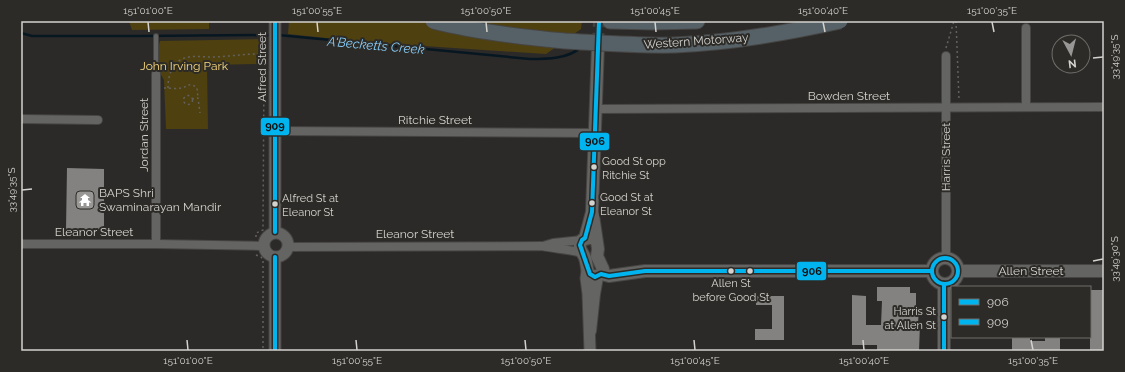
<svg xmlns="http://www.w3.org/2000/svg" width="1125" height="372" font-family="Raleway,sans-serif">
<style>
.green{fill:#4f4010}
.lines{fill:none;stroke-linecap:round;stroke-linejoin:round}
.stream{stroke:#071722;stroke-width:2.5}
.building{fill:#838280}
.secondary-tunnel{stroke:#454341;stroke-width:12;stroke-dasharray:12 6;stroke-linecap:butt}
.service-casing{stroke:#464543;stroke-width:6}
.minor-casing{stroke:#464543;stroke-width:10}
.tertiary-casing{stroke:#464543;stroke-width:13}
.secondary-casing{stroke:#464543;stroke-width:14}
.motorway-casing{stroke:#464543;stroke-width:17}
.path{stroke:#62615f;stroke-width:1.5;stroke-dasharray:2 3;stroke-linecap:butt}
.service{stroke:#646462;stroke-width:4}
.minor{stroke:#646462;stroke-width:8}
.tertiary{stroke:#646462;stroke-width:11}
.secondary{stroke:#646462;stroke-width:12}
.motorway{stroke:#566167;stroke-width:15}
.motorway-bridge-casing{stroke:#464543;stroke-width:17;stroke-linecap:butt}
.motorway-bridge{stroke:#566167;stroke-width:15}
.bus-1-casing{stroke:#2d2b27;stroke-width:7}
.bus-2-casing{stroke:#2d2b27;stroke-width:7}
.bus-1{stroke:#00b5ef;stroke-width:4}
.bus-2{stroke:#00b5ef;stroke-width:4}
.ticks{fill:none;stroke:#d3d2cf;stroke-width:1.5}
.bus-dot{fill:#d3d2cf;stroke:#2d2b27;stroke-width:1.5}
.labels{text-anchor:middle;stroke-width:4;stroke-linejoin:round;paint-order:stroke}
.bus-label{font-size:11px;fill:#d3d2cf;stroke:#2d2b27;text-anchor:start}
.street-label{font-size:12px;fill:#d3d2cf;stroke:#2d2b27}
.park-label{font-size:12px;fill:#f8da7f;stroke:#2d2b27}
.poi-label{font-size:12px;fill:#d3d2cf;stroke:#2d2b27;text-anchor:start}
.water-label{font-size:13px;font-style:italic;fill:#87cbf7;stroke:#2d2b27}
.line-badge{stroke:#2d2b27;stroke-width:1.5}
.pale-badge-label{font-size:11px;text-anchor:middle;font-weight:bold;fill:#111}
.neatline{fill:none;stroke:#d3d2cf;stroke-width:1.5}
.ticks-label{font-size:10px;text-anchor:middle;fill:#d3d2cf}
</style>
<rect width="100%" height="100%" fill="#2c2a28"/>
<g class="green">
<path d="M129 21H209V29L132 30Z"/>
<path d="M289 21H582L581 29 546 54 364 42 288 34Z"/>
<path d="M266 39 262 64 207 65 208 129H166L164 80 160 73 158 48 160 41Z"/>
</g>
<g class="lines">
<g class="stream">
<path d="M21 33 32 36H139L271 35"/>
<path d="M278 35 530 59C546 59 569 59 581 47"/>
</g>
</g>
<g class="building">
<path d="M67 168 104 169V231L66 230Z"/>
<path d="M877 287H910V293H916V307H919L918 324H920L919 351H877V345H852V295L866 296V325H881L882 301H877Z"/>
<rect x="1090" y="290" width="14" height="61"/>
<path d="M756 296H784V340H755V329H772V305H756Z"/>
<path d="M1012 337H1030V341H1045V337H1060V351H1012Z"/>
</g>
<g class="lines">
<path class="secondary-tunnel" d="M598 45 599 21"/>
<g class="service-casing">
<path id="service" d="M156 74V36"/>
</g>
<g class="minor-casing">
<g id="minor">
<path d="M1026 28V107"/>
<path d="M156 74V244"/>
<path d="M595 109 1104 107"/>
<path d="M21 119 98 120"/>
<path d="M275 131 594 133"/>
<path d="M21 244H156L263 246"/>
<path d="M543 246 553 243 582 240"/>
<path d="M288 247 542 246C555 249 569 249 581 253"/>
<path d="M946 258V56"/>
</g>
</g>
<g class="tertiary-casing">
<g id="tertiary">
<path d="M275 232V21"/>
<circle cx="276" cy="245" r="12"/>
<path d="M587 271 586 278 588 294 590 351"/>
<path d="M275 351V257"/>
</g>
</g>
<g class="secondary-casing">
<g id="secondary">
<path d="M593 215 598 249 597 256 603 269 601 274 595 277C585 275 588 266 585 258 582 251 577 248 582 240L593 237 597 242"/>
<path d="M585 238 592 212 598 45"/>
<circle cx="945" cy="271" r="13"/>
<path d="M959 271H1104"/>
<path d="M601 274 609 276 645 271H932"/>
<path d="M944 284V351"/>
<path d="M590 331 594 294 597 277"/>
</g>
</g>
<g class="motorway-casing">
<path id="motorway" d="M610 21 653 22 697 21"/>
</g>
<g class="path">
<path d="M956 21 959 100"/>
<path d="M946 48 954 21"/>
<path d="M164 88C169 88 176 89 181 88 188 87 189 81 197 88L198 98"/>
<path d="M168 88C168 77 171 65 182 59 191 55 201 57 210 57 229 57 247 53 265 54"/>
<circle cx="188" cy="100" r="4.5"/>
<path d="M192 99 198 98 200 113"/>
<path d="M256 237V233L263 230V226L264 69"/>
<path d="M256 255 261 257 263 260V351"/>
</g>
<use href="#service" class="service"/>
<use href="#minor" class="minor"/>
<use href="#tertiary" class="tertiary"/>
<use href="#secondary" class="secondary"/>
<use href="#motorway" class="motorway"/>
<g class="motorway-bridge-casing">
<path id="motorway-bridge" d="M433 21C476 32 521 37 565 41 602 43 638 46 675 45 729 43 786 33 840 21"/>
</g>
<use href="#motorway-bridge" class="motorway-bridge"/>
<g class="bus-1-casing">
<g id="bus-1">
<path d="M599 21 592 212 585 238 582 240 580 245 590 274 595 277 601 274 609 276 645 271H932"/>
<circle cx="945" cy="271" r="13"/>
<path d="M944 284V351"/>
</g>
</g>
<g class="bus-2-casing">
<g id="bus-2">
<path d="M275 21V232"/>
<path d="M275 257V351"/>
</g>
</g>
<use href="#bus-1" class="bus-1"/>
<use href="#bus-2" class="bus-2"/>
</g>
<path class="ticks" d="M148 22 149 32M317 22 318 32M486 22 487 32M655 22 656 32M823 22 825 32M992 22 994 32M1093 58 1103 57M22 190 32 189M1093 261 1103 259M187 340 188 350M356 340 357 350M525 340 526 350M694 340 695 350M863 340 864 350M1031 340 1033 350"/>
<defs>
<g id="temple-square" transform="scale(1)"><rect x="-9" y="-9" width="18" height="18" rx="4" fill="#999795" stroke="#2d2b27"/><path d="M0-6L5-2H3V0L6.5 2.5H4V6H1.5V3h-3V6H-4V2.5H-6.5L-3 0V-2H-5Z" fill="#fff"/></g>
</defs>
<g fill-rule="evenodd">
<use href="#temple-square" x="85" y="200"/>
</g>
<g class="bus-dot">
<circle cx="594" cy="167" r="3.5"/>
<circle cx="592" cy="203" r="3.5"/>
<circle cx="275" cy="204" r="3.5"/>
<circle cx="731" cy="271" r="3.5"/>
<circle cx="750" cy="271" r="3.5"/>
<circle cx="944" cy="317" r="3.5"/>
</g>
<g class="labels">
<g class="bus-label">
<text x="602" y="165">Good St opp<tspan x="602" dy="14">Ritchie St</tspan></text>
<text x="600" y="201">Good St at<tspan x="600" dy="14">Eleanor St</tspan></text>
<text x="282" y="202">Alfred St at<tspan x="282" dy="14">Eleanor St</tspan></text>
<text x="731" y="287" text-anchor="middle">Allen St<tspan x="731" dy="14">before Good St</tspan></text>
<text x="936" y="315" text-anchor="end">Harris St<tspan x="936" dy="14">at Allen St</tspan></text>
</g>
<g class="street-label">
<text transform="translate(696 41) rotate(-4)" y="4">Western Motorway</text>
<text transform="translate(262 67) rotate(-90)" y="4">Alfred Street</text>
<text x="849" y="100">Bowden Street</text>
<text x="435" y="124">Ritchie Street</text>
<text transform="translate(144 135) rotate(-90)" y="4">Jordan Street</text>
<text transform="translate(946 157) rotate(-90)" y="4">Harris Street</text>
<text x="94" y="236">Eleanor Street</text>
<text x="415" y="238">Eleanor Street</text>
<text x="1031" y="275">Allen Street</text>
</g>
<g class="park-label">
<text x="184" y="70">John Irving Park</text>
</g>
<g class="poi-label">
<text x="99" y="197">BAPS Shri<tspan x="99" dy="14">Swaminarayan Mandir</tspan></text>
</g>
<g class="water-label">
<text transform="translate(376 45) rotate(5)" y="5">A'Becketts Creek</text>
</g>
</g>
<g class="line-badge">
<rect x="260" y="117" width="30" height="19" rx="4" fill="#00b5ef"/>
<rect x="579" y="132" width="31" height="19" rx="4" fill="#00b5ef"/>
<rect x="796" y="261" width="31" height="20" rx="4" fill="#00b5ef"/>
</g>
<g class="pale-badge-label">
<text x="275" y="130">909</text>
<text x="595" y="145">906</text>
<text x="812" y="275">906</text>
</g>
<rect width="1125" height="372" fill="none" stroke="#2d2b27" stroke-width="44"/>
<rect x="951" y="286" width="140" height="52" fill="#2d2b27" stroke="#6f6e6a"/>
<rect x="959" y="299" width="20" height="6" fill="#00b5ef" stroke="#6f6e6a"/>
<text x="987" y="306" font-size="12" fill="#d3d2cf">906</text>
<rect x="959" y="319" width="20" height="6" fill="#00b5ef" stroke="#6f6e6a"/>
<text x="987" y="326" font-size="12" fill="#d3d2cf">909</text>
<g transform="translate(1071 54) rotate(173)"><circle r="19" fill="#2d2b27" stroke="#6f6e6a"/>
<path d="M0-3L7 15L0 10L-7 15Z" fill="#999795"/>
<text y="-6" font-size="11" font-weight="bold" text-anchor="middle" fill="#d3d2cf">N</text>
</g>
<rect x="22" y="22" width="1081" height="328" class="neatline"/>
<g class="ticks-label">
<text x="148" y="14">151°01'00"E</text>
<text x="317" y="14">151°00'55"E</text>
<text x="486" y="14">151°00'50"E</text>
<text x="655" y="14">151°00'45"E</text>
<text x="823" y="14">151°00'40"E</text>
<text x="992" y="14">151°00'35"E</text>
<text transform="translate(1114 57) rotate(-90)" y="4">33°49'35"S</text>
<text transform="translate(11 190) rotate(-90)" y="4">33°49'35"S</text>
<text transform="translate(1114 259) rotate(-90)" y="4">33°49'30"S</text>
<text x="188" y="364">151°01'00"E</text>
<text x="357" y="364">151°00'55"E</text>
<text x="526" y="364">151°00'50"E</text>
<text x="695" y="364">151°00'45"E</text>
<text x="864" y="364">151°00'40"E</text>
<text x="1033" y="364">151°00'35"E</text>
</g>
</svg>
